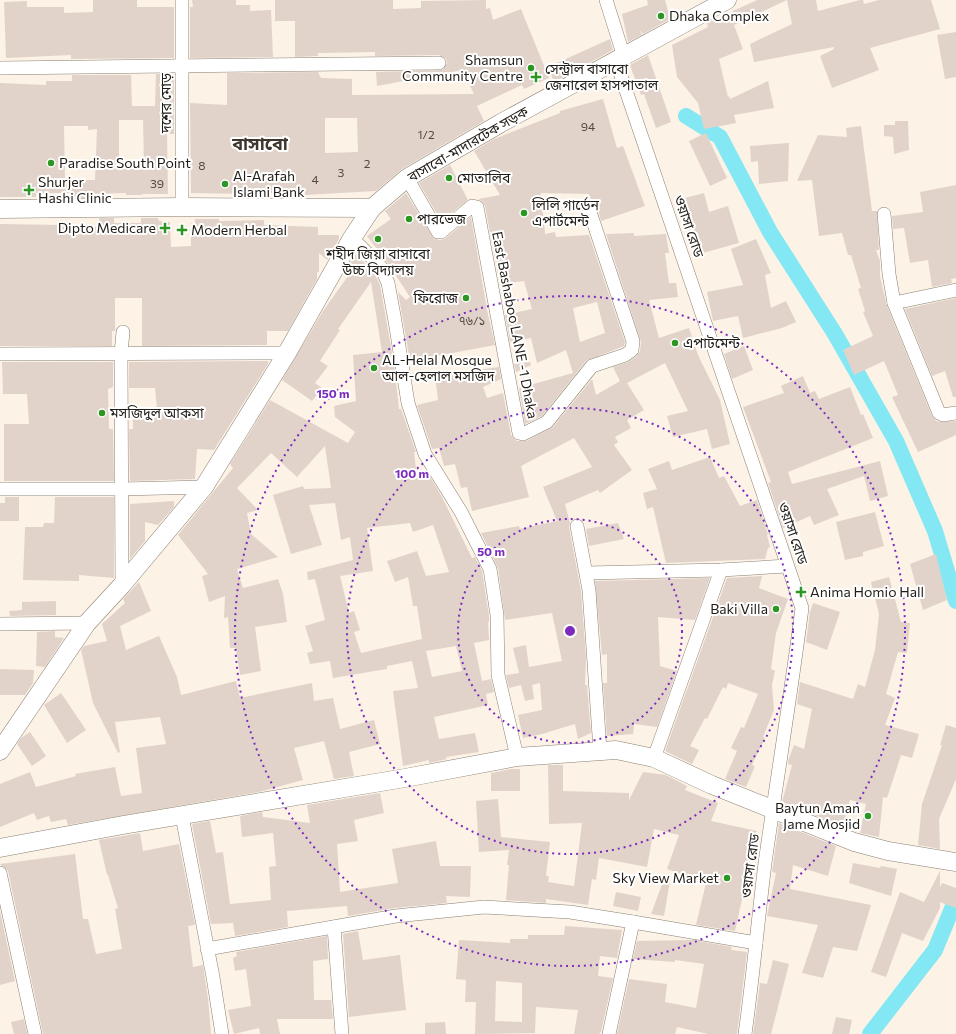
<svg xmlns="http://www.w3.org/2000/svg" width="956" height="1034" font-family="Commissioner,'Noto Sans Bengali',sans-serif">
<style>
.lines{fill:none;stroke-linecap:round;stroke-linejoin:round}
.canal{stroke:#83e8f3;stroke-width:16}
.building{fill:#e2d3ca;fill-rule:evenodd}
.street-casing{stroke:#898074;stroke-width:14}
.secondary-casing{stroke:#898074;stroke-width:19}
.street{stroke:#fff;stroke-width:13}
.secondary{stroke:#fff;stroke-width:18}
.ring{fill:none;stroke:#7b2cbf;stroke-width:2;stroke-dasharray:2 4}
.poi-dot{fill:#2b9722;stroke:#fff;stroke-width:1.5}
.labels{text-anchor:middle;stroke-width:4;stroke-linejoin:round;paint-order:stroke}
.number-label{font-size:12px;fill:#504a44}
.poi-label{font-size:14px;fill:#201c17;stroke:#fff;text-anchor:start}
.street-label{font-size:14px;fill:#201c17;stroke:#fff}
.district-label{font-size:18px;font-weight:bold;fill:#3e362c;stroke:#fff}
.centre{fill:#7b2cbf;stroke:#fff;stroke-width:2}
.ring-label{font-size:12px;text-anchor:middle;font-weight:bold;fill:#7b2cbf;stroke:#fff;stroke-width:4;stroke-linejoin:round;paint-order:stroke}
</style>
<rect width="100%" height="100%" fill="#fcf2e5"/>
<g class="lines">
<g class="canal">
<path d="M686 116 720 137 770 232 835 334 896 441 935 531 956 601"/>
<path d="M870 1034 935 950 956 899"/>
</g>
</g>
<g class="building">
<path d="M93 0H137V7H174V58L71 59V55L6 58 4 2 27 1V7H64V13L93 12Z"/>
<path d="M192 0H236V5H250V11L271 10 273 57 190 58V7H193Z"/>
<path d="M275 0H393V9L421 8V1L486 0V9L490 8 493 20 521 9 549 78 524 89 522 85 477 106 484 121 402 169 376 191 305 195V192L246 194 191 193 190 103 227 105V73L318 72 321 78 352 79V95L474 94 462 70 377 86 376 72 443 70 447 63 446 59 439 55 375 56V52L318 53V56L295 57V21H275ZM325 118H357L358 152 325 153Z"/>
<path d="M647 0H665L670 19 643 34 639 29 642 35 628 42 622 14 648 5Z"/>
<path d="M757 0H816L818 11 860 0H863L864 4 879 0H931L940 29 870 48 879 70 832 88 820 56 834 49V47L754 62 750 44 792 24 787 0 734 25 743 49 719 59 728 97 729 96 730 99 768 81 774 108 734 115 736 123 704 129 698 103 677 77 672 45 708 27 707 23Z"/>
<path d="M956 32V77L945 79 937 35Z"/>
<path d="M610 39 613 50 554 82 548 67Z"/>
<path d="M648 55 671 122 656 128 644 94 641 95 630 65Z"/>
<path d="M156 74H174V134H167L168 194H142V195H126V193L87 194 86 198H71V193H36V197H0V83L46 85V81H72V75H131L132 106H155ZM119 120H143L144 164H119ZM64 126H88V130L97 129 95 180H65Z"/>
<path d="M603 99 617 148 623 146 645 206 601 221 597 206 592 202 589 194 541 193 545 234 555 232 556 237 589 235 625 342 624 346 586 361 542 416 525 424 519 388 573 373 566 350 537 363 531 338 510 342 505 315 532 309 524 281 500 284 485 206 482 201 478 199 500 195 474 151 494 139 560 113V111ZM597 302 605 333 580 342 573 308Z"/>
<path d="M895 121H908L909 150 894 154 893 137 884 136V125H895Z"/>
<path d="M861 126 872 211H877L879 250H876L880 261V277L887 306 932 416 936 421 940 422 956 421V435L918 452 892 397 898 395 884 361 854 375 843 350 873 336 863 312 865 311 858 289 861 288 851 255H848L842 233 819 236 812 180 797 181 818 135 847 137 846 128Z"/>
<path d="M706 133 727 178 710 186 689 141Z"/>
<path d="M789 143 788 181 759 184 758 161 751 162 750 146Z"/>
<path d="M450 165 468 200 441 221 419 183Z"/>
<path d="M956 185V278L951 279 952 283 932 287 928 260 910 263 904 228 893 229 892 216 923 212 920 192Z"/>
<path d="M406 193 434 239 441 240 446 238 471 217 487 310 495 345 410 361 398 292 406 300 410 297 387 262 367 236 391 219 385 211Z"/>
<path d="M704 193 709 212 728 206 739 243 695 255 681 199Z"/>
<path d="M99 218H114V223H141V218H158L159 221 170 222 171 247 191 246V223H195V219H219V221L264 220V225L318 227V235H339V239L327 260 319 253V272H317V279L288 331H267V345L142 346V298H115V331H112V346H0V224L64 225V228L100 227Z"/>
<path d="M634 233V236L666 234 669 253H665L669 283H676L678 297 649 300 659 338 689 328 698 355 720 400 730 444 712 449 707 429 673 437 667 416 688 411 665 363 627 383 644 410 627 420 631 428 615 437 618 442 614 445 632 470 600 493 598 490 565 504 570 523 569 527 581 591 586 659 585 685H587L591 733 578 739 575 724 542 734 523 738 518 715 542 710 540 683 532 685 534 699 525 701 521 685 509 688 506 675 519 673 513 648 526 645 529 667 562 661 552 613 505 620 498 568 481 533 519 526 520 529 557 521 543 487 592 467 574 438 521 466 529 497 472 511 467 487 461 488 455 464 444 466 439 448 432 449 417 405 438 400 435 376 499 367 501 379 483 387 487 398 503 393 511 435 517 441H526L553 427 592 379 596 395 620 381 613 367 628 362 637 356 640 351 641 342 606 234Z"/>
<path d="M756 239 771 273 765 275 771 308 786 301 796 322 782 328 743 338 738 316 713 321 707 292 743 285 731 249Z"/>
<path d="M355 254 374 272 380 285 394 364 399 409H401L416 452H414L417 478 429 475 441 495 472 558 475 557 482 571 489 616V622H488L489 640 474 643 482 681 491 679 494 692 486 694 488 705 434 717 439 739 475 733 479 752 446 757 447 759 429 763V760L403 766 393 691 418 688 412 661 387 666V669L333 678 330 661 310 664 307 653 313 651 305 626 325 620 315 579 308 580 307 572 353 560 350 537 341 540 335 503 309 505 322 545 291 554 273 495 303 486 304 489 331 488 325 446 297 477 271 453 237 488 258 510 247 513 251 534 278 557 237 569 243 588 278 579 283 594 287 622 255 627 261 671 240 675 236 648H230L228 617 224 618 225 596 209 602 202 576 208 574 178 535 233 468 230 464 270 400 348 443 355 432 335 417 334 406 356 401 353 355 382 352 371 282 338 329 340 330 320 361 328 366 315 383 322 388 312 401 282 380 323 311 351 272H345ZM410 523 413 532 433 525 449 572 426 576 417 551 387 561 395 582 408 577 413 606H417L422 639 361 653 354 632 360 630 354 611 349 613 340 576 373 571 367 528ZM456 646 462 671 432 677 426 651Z"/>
<path d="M956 298V397H953L945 371 932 376 905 309Z"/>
<path d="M744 346 753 370 732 379 724 354Z"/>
<path d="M268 361V364L214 450 197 449 195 479 130 481 129 429H133V410H157L155 388H129V362Z"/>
<path d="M2 362H113V387L108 389 109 429H113L114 481H4V424H29L27 394H3Z"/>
<path d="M530 362 531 365 516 372 514 364Z"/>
<path d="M803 376 810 393 815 391 819 399 850 387 861 415 863 414 873 438 788 472 792 484 880 461 888 496 870 501 864 476 827 489 839 515 814 525 810 516 783 528 768 483 771 482 743 407 784 393 781 386Z"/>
<path d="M710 457 719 478 724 476 740 506 757 500 768 534 767 535 770 547 768 548 765 559 666 563 653 507 647 509 643 493 657 489 648 469 669 461 672 470Z"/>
<path d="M5 497H19V521H0V503H5Z"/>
<path d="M55 497H114V578L79 575V581L23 580 25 527H43L44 523H54Z"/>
<path d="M174 501V507L158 525 145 522V541L130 559V504Z"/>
<path d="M875 512 884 546 863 552V556L845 560 836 522Z"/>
<path d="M618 523 624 539 589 546 586 529Z"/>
<path d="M936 554 947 600 923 610 910 564Z"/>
<path d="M762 576 759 588 788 599 776 633 771 669 775 671 772 685 774 710 763 737 765 738 752 765 755 766 746 787 725 779 737 751 731 748 741 727 744 728 758 694 728 683 726 689 723 687 707 719 705 718 690 746 699 750 692 764 665 751 727 578Z"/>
<path d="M889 577 901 622 910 623 907 653 898 652 886 694 895 698 885 725 919 734 912 758 901 755 887 798 883 797 879 837 860 833 866 804 850 800 842 826 782 802 792 765 788 764V761L794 745 804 749 812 709 797 704 800 682 853 699 858 684 865 687 875 650 879 614 871 582Z"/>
<path d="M710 578 695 620 658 617 660 666 677 671 657 727 634 724 633 734 607 736 603 683H607V654L602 655 595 581Z"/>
<path d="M139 582 151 611 120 626 126 650 159 636 177 677 181 695 236 681 240 698 312 683 314 701 333 698 340 729 374 720 380 744 349 752 354 776 334 779 324 741 294 748 303 780 259 792 68 825 66 819 51 822 49 816 37 820 34 813 0 827V784L30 772 36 787 76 776 75 774 115 767 121 796 142 793 136 748 166 744 160 717 115 722 120 752 118 753 93 703 81 650 84 646 107 641 102 624 125 603 123 599Z"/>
<path d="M56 601V615L10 616 9 611 22 610V602Z"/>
<path d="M813 603 840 612 827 650 806 642 810 612Z"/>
<path d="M55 631V637L64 638 45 667 36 666 37 632Z"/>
<path d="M0 669 34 670 33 683 25 695H0Z"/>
<path d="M61 693 86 730 67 743 44 705Z"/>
<path d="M946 725 956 728V779L939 819 940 849 918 845 922 804 942 745H940Z"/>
<path d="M30 732 46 756 32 766 17 744 21 738Z"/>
<path d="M548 765H563V791L629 793V800L643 772 666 775 687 786 685 790 718 803 711 821 757 831 735 931 696 925 706 883 667 869 679 835 654 829 647 867 599 858 596 880 592 879 588 905 546 899V903L506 900 509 865H507L509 850 479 852 476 801 498 799 501 837 550 842 546 876H549L548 882 574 886 582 823 549 824Z"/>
<path d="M511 769H520V791H491V773Z"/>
<path d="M380 793 384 813 354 820 358 841 337 844 340 892 398 883 392 849 436 841 440 866H471L470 897 446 896 447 903 395 908 348 916 347 906 287 911 288 927 235 936 233 923 211 924 192 824 210 821 216 853 223 852 230 904 271 900 269 867 276 866 273 833 242 837 240 816 262 812 263 817 310 823 307 805Z"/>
<path d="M779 823 836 846 828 876 793 865 790 889 871 905 857 951 833 947 823 978 802 973 818 925 767 916 776 873 772 872Z"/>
<path d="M140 833 143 851 179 844 195 925 188 926 193 967 203 965 208 999 211 1034H43L8 871 0 864 75 854 83 919H88L96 954 122 949 115 909 118 908 108 875H107L99 840Z"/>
<path d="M853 863 880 868 881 866 897 869 891 896 849 883Z"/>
<path d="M940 871V887L942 883 956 888V908L940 902V908L923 941 902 933 886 977 871 972 900 892 924 902Z"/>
<path d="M664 879 670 881 664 916 651 914Z"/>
<path d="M616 892 641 897 638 911 613 906Z"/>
<path d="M0 911 15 981 0 985Z"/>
<path d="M565 926 622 930 617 958 600 956 598 976 613 978 601 1032 599 1034H574L578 1010 536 1007 535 1033 475 1034 476 1002H465L466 980 456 979 459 940 510 943V939H528V935H564ZM496 981 522 983V1022L495 1021Z"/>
<path d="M358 931 363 960 400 955 406 1010 349 1017 343 934Z"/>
<path d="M327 936 328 959 313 961 314 1000H331L333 1019H277L280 1034H260L259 1028 234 1034 228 1010 251 1006 246 969 235 971 233 958 237 956 236 952Z"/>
<path d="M693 940 732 947 731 950 747 952 737 1034H708L677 1027 675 1034H617L629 979 667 984 665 1002 696 1008 704 964 675 960V962L633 959 637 941Z"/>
<path d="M773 960 789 964 771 1034H753L760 983 767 984Z"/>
<path d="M836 1017 852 1020 849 1034H832Z"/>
<path d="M24 1019 27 1034H14L11 1022Z"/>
<path d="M445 1022 446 1034H425V1023Z"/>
</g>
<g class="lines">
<g class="street-casing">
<g id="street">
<path d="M182 0V207"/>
<path d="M606 0 624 57"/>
<path d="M616 61 802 608C791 694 777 778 765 863 758 920 753 977 745 1034"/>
<path d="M0 68 439 63"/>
<path d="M407 178 438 232H441L472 206 477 207 519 433 523 434 547 422 592 366 625 355 632 350 633 341 589 209"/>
<path d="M884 214 889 274 894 303 939 413 943 415 956 413"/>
<path d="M352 238 381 267 388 283 395 321 408 403 425 454 461 512 490 569 497 615 498 675 517 757"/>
<path d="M894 303 956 290"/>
<path d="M0 354 287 353"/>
<path d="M0 489H122L204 487"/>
<path d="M577 526 589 590 600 750"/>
<path d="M587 573 721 570 787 566"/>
<path d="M122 585 121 353 123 332"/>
<path d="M0 624 87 623"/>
<path d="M654 758 721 570"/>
<path d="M182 816 213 977 222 1034"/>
<path d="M0 873 35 1034"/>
<path d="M633 922 756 943"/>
<path d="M334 927 342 1034"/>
<path d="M207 949 396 916 484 907 570 912 633 922 609 1034"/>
</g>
</g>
<g class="secondary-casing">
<g id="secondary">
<path d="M0 209 182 207 372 208 407 178 501 123 727 0"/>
<path d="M0 751 87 623 122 585 204 487 287 353 352 238 372 208"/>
<path d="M0 848 123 825 405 778 517 757 616 750 654 758 712 785 854 842 888 851 956 862"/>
</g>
</g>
<use href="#street" class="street"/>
<use href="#secondary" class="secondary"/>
</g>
<g class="ring">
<circle cx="570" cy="631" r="112"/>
<circle cx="570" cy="631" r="223"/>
<circle cx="570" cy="631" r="335"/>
</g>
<g class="poi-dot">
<circle cx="661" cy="16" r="4"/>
<circle cx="531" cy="68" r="4"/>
<path d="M534 71h4v4h4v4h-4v4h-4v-4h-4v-4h4z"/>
<circle cx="51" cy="163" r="4"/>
<circle cx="449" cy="178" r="4"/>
<circle cx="225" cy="184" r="4"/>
<path d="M27 184h4v4h4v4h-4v4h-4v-4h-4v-4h4z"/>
<circle cx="524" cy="213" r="4"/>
<circle cx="409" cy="219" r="4"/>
<path d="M163 222h4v4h4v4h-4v4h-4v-4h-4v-4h4z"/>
<path d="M180 224h4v4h4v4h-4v4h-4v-4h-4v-4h4z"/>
<circle cx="378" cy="239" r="4"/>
<circle cx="466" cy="298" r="4"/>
<circle cx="675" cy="343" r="4"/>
<circle cx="374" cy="368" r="4"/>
<circle cx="102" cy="413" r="4"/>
<path d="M799 586h4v4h4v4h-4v4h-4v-4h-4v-4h4z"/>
<circle cx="776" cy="609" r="4"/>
<circle cx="868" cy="816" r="4"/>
<circle cx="727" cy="878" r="4"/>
</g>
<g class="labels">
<g class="number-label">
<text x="588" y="131">94</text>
<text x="426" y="139">1/2</text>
<text x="367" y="168">2</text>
<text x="202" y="170">8</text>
<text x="341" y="177">3</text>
<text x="315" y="184">4</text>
<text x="157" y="188">39</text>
<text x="472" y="325">৭৬/১</text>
</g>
<g class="poi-label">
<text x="669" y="21">Dhaka Complex</text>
<text x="523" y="65" text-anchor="end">Shamsun<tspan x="523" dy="16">Community Centre</tspan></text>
<text x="545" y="74">সেন্ট্রাল বাসাবো<tspan x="545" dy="16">জেনারেল হাসপাতাল</tspan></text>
<text x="59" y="168">Paradise South Point</text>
<text x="233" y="181">Al-Arafah<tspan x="233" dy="16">Islami Bank</tspan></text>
<text x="457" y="183">মোতালিব</text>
<text x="38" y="187">Shurjer<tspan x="38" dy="16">Hashi Clinic</tspan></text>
<text x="532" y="210">লিলি গার্ডেন<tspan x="532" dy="16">এপার্টমেন্ট</tspan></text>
<text x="417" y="224">পারভেজ</text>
<text x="156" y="233" text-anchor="end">Dipto Medicare</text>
<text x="191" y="235">Modern Herbal</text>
<text x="378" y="259" text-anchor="middle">শহীদ জিয়া বাসাবো<tspan x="378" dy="16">উচ্চ বিদ্যালয়</tspan></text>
<text x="458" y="303" text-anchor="end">ফিরোজ</text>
<text x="683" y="348">এপাটমেন্ট</text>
<text x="382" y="365">AL-Helal Mosque<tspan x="382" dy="16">আল-হেলাল মসজিদ</tspan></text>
<text x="110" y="418">মসজিদুল আকসা</text>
<text x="810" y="597">Anima Homio Hall</text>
<text x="768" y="614" text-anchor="end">Baki Villa</text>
<text x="860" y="813" text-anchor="end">Baytun Aman<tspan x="860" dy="16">Jame Mosjid</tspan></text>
<text x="719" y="883" text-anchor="end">Sky View Market</text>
</g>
<g class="street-label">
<text transform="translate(166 103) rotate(-90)" y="5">দশের মোড়</text>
<text transform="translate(468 144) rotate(-30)" y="5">বাসাবো-মাদারটেক সড়ক</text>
<text transform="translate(689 226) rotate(71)" y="5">ওয়াসা রোড</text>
<text transform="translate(515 325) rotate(79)" y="5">East Bashaboo LANE -1 Dhaka</text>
<text transform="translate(793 533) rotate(71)" y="5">ওয়াসা রোড</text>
<text transform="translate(750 866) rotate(-82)" y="5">ওয়াসা রোড</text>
</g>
<g class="district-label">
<text x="260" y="150">বাসাবো</text>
</g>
</g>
<circle cx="570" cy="631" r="6" class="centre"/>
<g class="ring-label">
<text x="333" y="398">150 m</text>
<text x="412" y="478">100 m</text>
<text x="491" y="556">50 m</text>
</g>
</svg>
